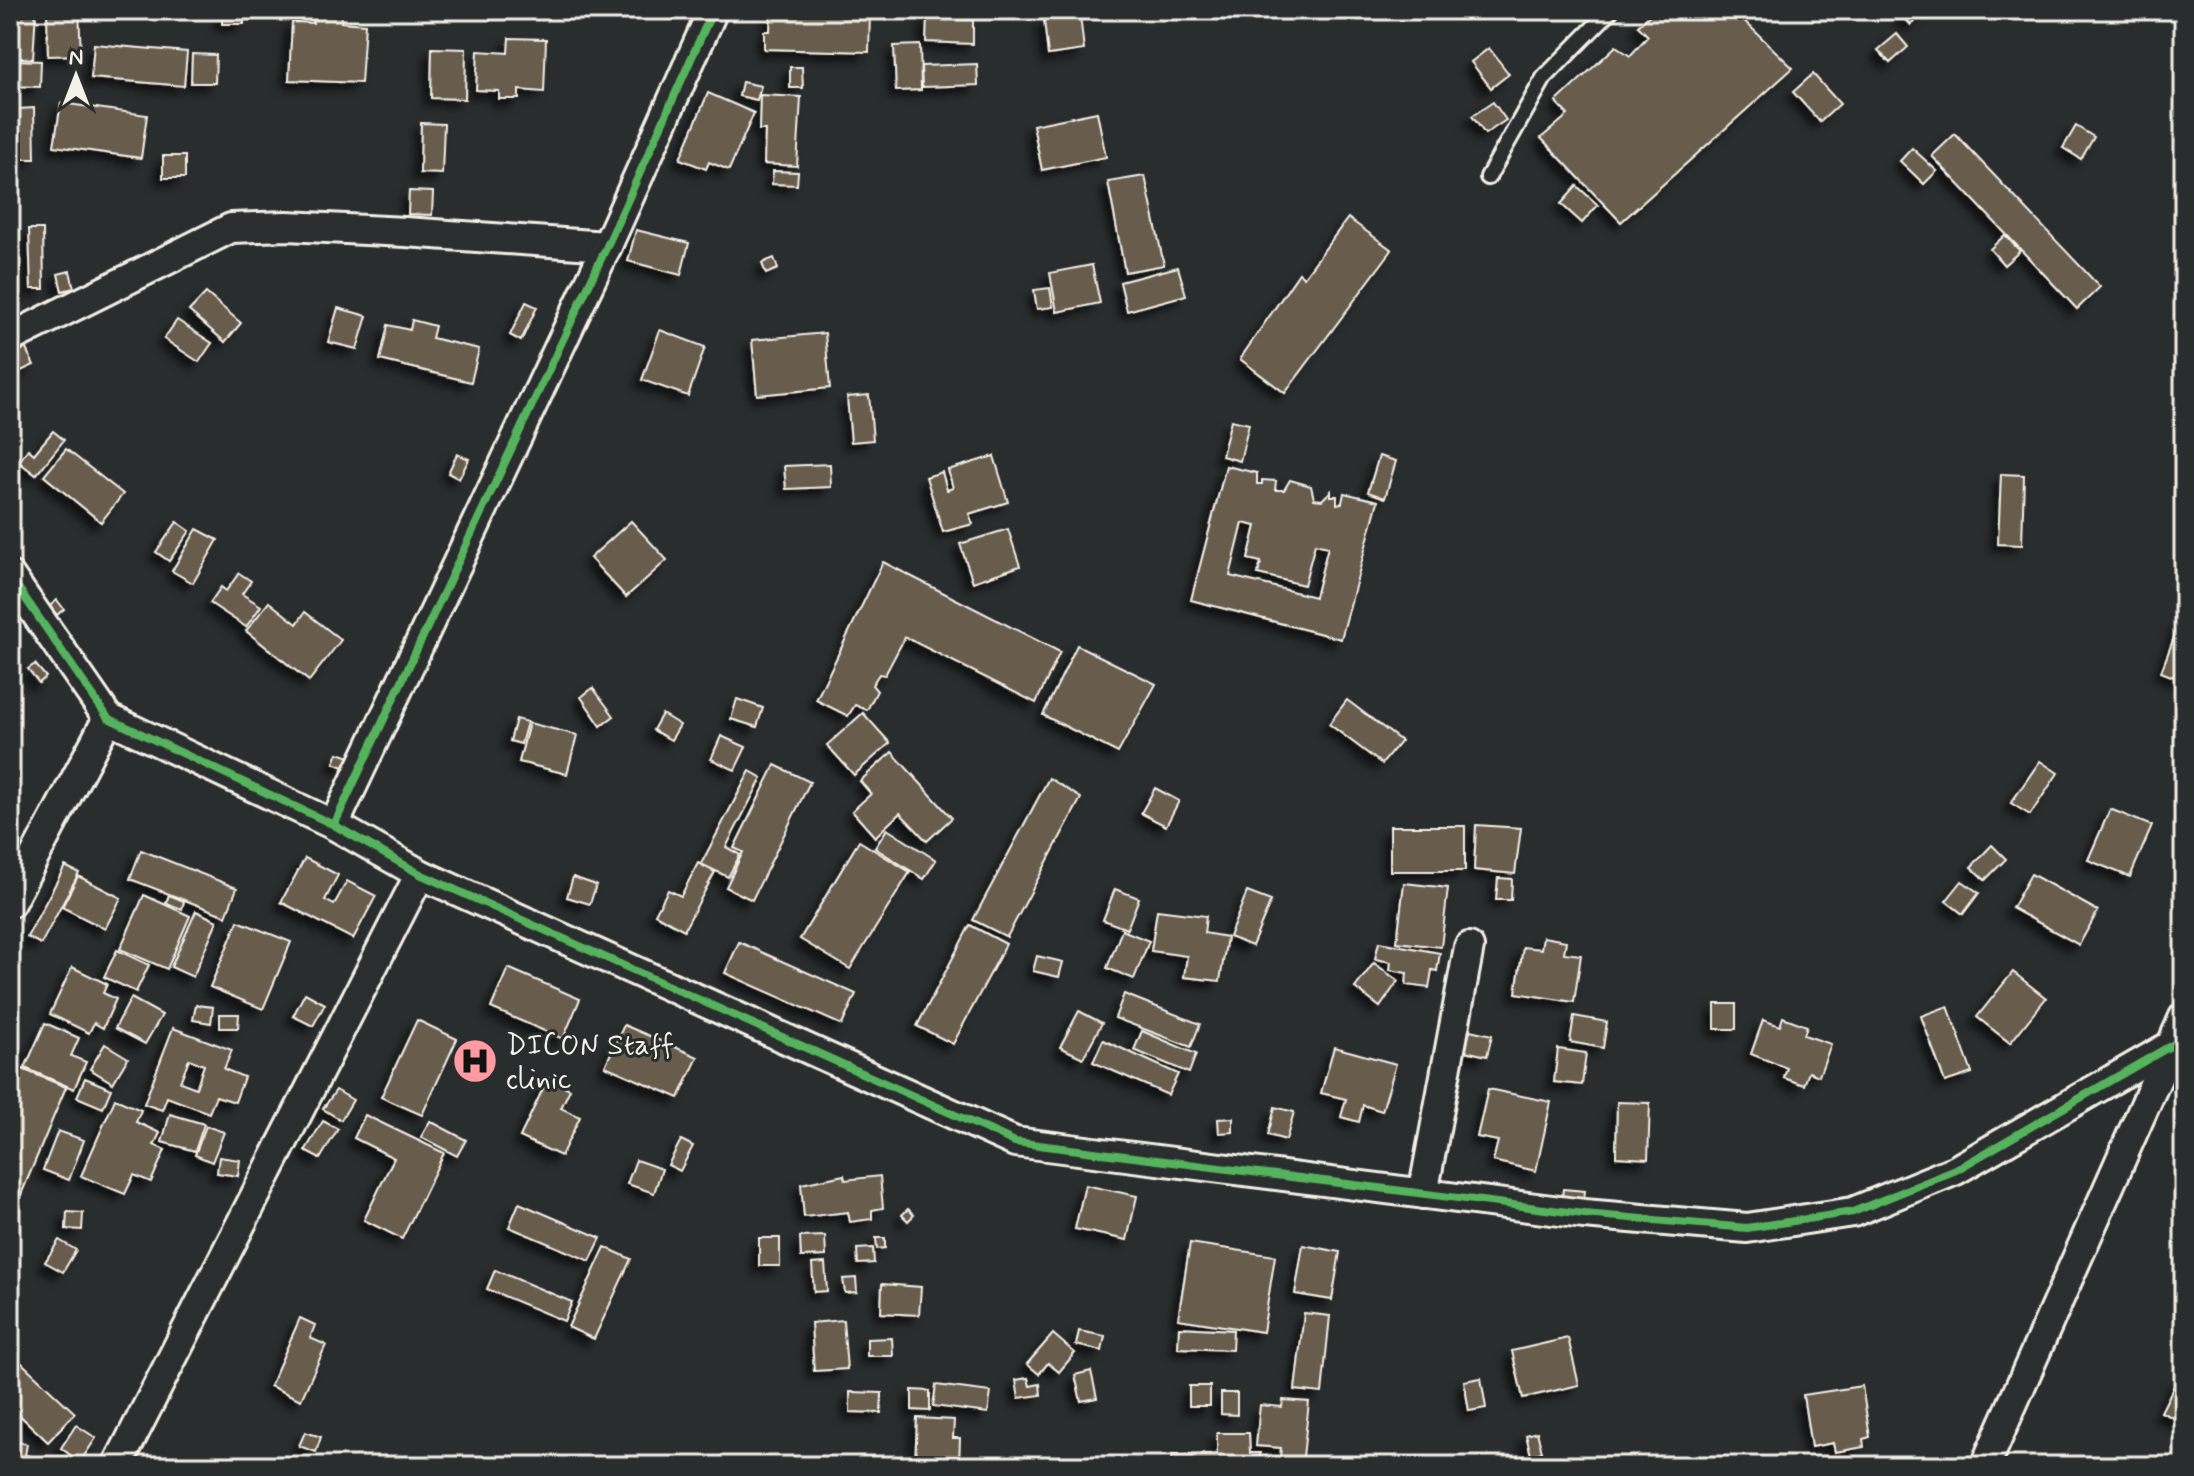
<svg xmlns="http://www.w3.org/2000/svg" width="2194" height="1476" font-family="Mynerve,sans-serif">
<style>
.building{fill:#675c4e;stroke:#f4f1e8;stroke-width:2;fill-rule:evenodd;filter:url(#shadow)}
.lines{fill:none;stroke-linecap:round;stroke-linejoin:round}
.lane-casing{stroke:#f4f1e8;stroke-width:20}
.street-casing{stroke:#f4f1e8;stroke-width:34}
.lane{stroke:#2a2d2e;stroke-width:14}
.street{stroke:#2a2d2e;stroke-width:28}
.cycleway-casing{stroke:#2a2d2e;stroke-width:13}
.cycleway{stroke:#56b35d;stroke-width:8}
.labels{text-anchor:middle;stroke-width:6;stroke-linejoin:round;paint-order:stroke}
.poi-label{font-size:30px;fill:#f4f1e8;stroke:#2a2d2e;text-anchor:start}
</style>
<defs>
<filter id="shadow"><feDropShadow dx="-7" dy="7" stdDeviation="4" flood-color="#0009"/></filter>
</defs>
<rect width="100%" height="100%" fill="#2a2d2e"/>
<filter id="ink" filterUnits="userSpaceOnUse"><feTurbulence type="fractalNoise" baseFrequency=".0125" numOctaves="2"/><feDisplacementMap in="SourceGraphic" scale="16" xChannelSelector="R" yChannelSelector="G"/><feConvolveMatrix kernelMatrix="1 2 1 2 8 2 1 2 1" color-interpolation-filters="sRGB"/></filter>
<g filter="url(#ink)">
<g class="building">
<path d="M10 10H36L33 59 10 57Z"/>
<path d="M47 10H79L81 55 48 56Z"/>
<rect x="222" y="10" width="22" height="14"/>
<path d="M314 10H342L341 22 365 24 361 83 289 80 292 22 313 23Z"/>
<path d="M771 10 870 12 869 52 764 49V31H770Z"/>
<path d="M1655 10H1733L1793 68 1621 222 1541 138 1568 115 1556 102 1616 46 1630 56 1648 36 1638 26Z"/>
<path d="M1897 10H1928L1911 25Z"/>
<path d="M1080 15 1084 50 1048 55 1044 20Z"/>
<path d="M927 18 973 20V44L926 42Z"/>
<path d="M1897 34 1908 47 1890 63 1878 50Z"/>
<path d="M509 38 546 39 544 92 519 90V99H499V91L476 90 478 51 508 53Z"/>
<path d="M94 44 187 52 184 86 91 78Z"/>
<path d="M920 45 921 90 896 91 894 46Z"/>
<path d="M432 48 466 49 465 99 431 98Z"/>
<path d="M1489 48 1509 74 1491 88 1471 62Z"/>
<path d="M192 54 216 55 215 83H191Z"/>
<path d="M10 60 41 61 40 87 10 86Z"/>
<path d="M977 64 978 85 922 87 921 66Z"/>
<path d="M790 67H802L803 88H790Z"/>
<path d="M1813 74 1840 104 1820 122 1793 92Z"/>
<path d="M742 82 761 86 757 100 739 96Z"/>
<path d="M708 93 754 113 729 170 709 162 706 169 680 159Z"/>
<path d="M760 95 801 97 797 166 764 164 765 130H759Z"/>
<path d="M1493 102 1506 120 1485 134 1472 116Z"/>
<path d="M61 103 147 115 141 158 54 146Z"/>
<path d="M34 108 35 159H19V109Z"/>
<path d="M1097 112 1106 157 1042 170 1033 125Z"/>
<path d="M421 123 444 124 442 174 420 173Z"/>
<path d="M2076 126 2094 137 2081 159 2063 148Z"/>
<path d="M1955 134 2100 287 2077 309 1932 156Z"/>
<path d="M1912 148 1937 171 1924 184 1900 161Z"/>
<rect x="163" y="156" width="22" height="22"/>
<path d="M773 171 798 172 797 185 772 184Z"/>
<path d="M1145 176 1164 265 1125 272 1108 182Z"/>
<path d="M1577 186 1598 205 1582 223 1561 204Z"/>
<path d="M409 191 433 192 432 215 408 214Z"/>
<path d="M1348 218 1392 250 1285 393 1240 359 1299 273 1304 277Z"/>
<path d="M29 229H43L44 289H31Z"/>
<path d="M636 230 689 243 681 275 628 261Z"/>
<path d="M2005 235 2020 251 2004 265 1990 249Z"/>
<path d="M774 258 778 269 766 274 762 263Z"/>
<path d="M1092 265 1100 303 1057 312 1050 273Z"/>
<path d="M1178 267 1186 295 1127 311 1120 282Z"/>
<path d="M70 271 74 288 62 291 58 274Z"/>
<path d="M1050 288 1053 307 1037 309 1034 290Z"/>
<path d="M206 293 241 323 225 342 189 311Z"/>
<path d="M526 302 537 307 521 341 510 335Z"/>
<path d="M338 308 367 316 357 349 328 342Z"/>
<path d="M177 320 212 343 199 362 164 339Z"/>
<path d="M412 320 435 326 432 338 479 349 471 382 380 360 388 325 410 330Z"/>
<path d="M660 330 705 347 688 396 642 380Z"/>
<path d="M825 333 830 388 757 395 752 340Z"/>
<path d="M25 347 34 365 10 376V354Z"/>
<path d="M869 395 873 440 851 442 847 397Z"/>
<path d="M1231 420 1249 424 1240 461 1222 456Z"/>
<path d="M53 431 64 440 36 475 19 462 28 449 34 454Z"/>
<path d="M66 449 123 494 101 522 44 476Z"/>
<path d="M457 454 469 459 459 479 448 473Z"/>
<path d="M994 456 1008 502 969 514 973 524 943 532 926 477 942 472 947 490 953 488 948 470Z"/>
<path d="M1379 456 1396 461 1385 498 1368 492Z"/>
<path d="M830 464 831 487 786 489 784 466Z"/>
<path d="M1226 466 1257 473V484H1262V480L1276 481 1275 490H1284L1290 480 1311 486 1314 499 1322 500 1331 491V496H1337V504L1342 503 1344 493 1378 501 1341 639 1191 600ZM1243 523 1256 526 1248 559 1261 562 1258 574 1304 585 1315 544 1328 547 1315 597 1230 576Z"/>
<path d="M2001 474 2024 475 2022 545 1998 544Z"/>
<path d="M631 521 667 560 626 597 590 558Z"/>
<path d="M177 522 190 531 169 561 156 552Z"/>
<path d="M197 529 218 540 193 583 172 571Z"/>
<path d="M1008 529 1020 566 973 582 960 544Z"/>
<path d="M883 562 1060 652 1036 703 905 637 885 675 879 674 872 685 877 691 867 710 855 705 848 716 816 700Z"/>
<path d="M239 573 251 581 242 594 261 606 246 627 210 603 221 587 226 591Z"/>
<path d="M57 600 64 609 57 615 50 606Z"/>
<path d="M269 602 297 624 305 612 341 640 309 681 246 631Z"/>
<path d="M2181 619 2184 620V681L2161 672Z"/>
<path d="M1077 645 1156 684 1118 753 1043 715Z"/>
<path d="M35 664 46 677 39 683 28 669Z"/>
<path d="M593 688 614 716 601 726 581 697Z"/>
<path d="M737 699 763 708 757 727 731 719Z"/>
<path d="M1347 700 1401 741 1382 764 1329 724Z"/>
<path d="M863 713 890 743 854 775 827 745Z"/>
<path d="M662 714 680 725 671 740 653 730Z"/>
<path d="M516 719 527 722 521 744 510 741Z"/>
<path d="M529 723 577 735 567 774 519 762Z"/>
<path d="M721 736 746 747 735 770 711 759Z"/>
<path d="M892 752 952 818 927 841 900 813 875 837 852 811 871 794 860 781Z"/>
<path d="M338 753 350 757 346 768 334 763Z"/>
<path d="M2040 761 2058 773 2030 815 2011 803Z"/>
<path d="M775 765 810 782 752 900 726 887 743 852 734 848Z"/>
<path d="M750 771 762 778 726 847 740 855 728 877 701 864Z"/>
<path d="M1049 778 1081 798 1007 937 973 920Z"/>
<path d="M1155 788 1179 801 1166 826 1141 813Z"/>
<path d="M2110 809 2152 826 2130 877 2088 860Z"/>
<path d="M1476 825 1521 828 1515 874 1474 870Z"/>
<rect x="1390" y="826" width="75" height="45"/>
<path d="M887 829 936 860 924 879 875 848Z"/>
<path d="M859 841 910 872 850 969 800 939Z"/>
<path d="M1992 845 2006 859 1985 880 1971 867Z"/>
<path d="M141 850 237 888 226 916 130 879Z"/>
<path d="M305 858 338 875 325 900 334 905 347 881 376 896 353 939 281 902Z"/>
<path d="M698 863 715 872 684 930 655 914 668 890 681 896Z"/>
<path d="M65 866 79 873 41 944 27 937Z"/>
<path d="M2031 874 2098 911 2079 945 2012 908Z"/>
<path d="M78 876 121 898 105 929 62 907Z"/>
<path d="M573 877 596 885 590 904 567 897Z"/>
<path d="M1498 878 1512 879 1511 900H1496Z"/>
<path d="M1962 881 1979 893 1963 914 1946 901Z"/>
<path d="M1404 883 1448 888 1441 947 1397 942Z"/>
<path d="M1115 889 1139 898 1127 929 1103 920Z"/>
<path d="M1247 892 1271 901 1252 946 1229 937Z"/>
<path d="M144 895 190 916 167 969 120 949Z"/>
<path d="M169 895 184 901 182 909 166 903Z"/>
<path d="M1157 910 1206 916 1204 933 1227 937 1220 981 1184 977 1187 956 1151 951Z"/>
<path d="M196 911 217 921 193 977 171 967Z"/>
<path d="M238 921 291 942 263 1009 210 987Z"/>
<path d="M970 925 1006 944 953 1044 917 1026Z"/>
<path d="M1122 930 1149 941 1134 979 1107 968Z"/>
<path d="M1543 937 1566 941 1564 953 1581 955 1574 1002 1516 993 1523 947 1541 949Z"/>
<path d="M739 942 856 994 842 1025 725 973Z"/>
<path d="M1379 942 1440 953 1437 971 1432 970 1429 988 1406 985 1407 973 1390 970 1391 962 1375 959Z"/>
<path d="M117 950 149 965 136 992 104 977Z"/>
<path d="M1037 956 1063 962 1059 977 1033 971Z"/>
<path d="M1374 963 1398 981 1380 1007 1355 988Z"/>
<path d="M72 967 107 984 103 993 116 999 103 1028 94 1023 89 1033 50 1014Z"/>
<path d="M508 968 580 999 563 1039 491 1008Z"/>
<path d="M2013 972 2046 998 2010 1043 1977 1017Z"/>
<path d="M305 993 325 1004 313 1026 293 1016Z"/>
<path d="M1124 994 1200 1024 1191 1047 1115 1018Z"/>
<path d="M131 998 162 1015 145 1044 115 1028Z"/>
<rect x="1715" y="1004" width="21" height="25"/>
<path d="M196 1005 213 1007 211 1023 193 1020Z"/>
<path d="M1948 1006 1972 1073 1945 1082 1921 1016Z"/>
<path d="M1079 1011 1102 1023 1083 1058 1060 1047Z"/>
<path d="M220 1014H239L238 1028H220Z"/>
<path d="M1574 1016 1607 1022 1603 1048 1570 1042Z"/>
<path d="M1783 1017 1807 1026 1804 1035 1831 1044 1819 1076 1809 1072 1804 1085 1784 1078 1787 1068 1751 1054 1763 1020 1780 1026Z"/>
<path d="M417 1020 457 1039 422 1115 381 1097Z"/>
<path d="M45 1023 79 1038 71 1056 86 1062 74 1089 25 1068Z"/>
<path d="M624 1025 698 1057 679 1098 605 1066Z"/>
<path d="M173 1028 232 1050 224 1069 244 1077 235 1102 216 1096 209 1113 167 1097 162 1110 144 1104ZM189 1059 204 1065 196 1088 180 1082Z"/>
<path d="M1470 1030 1492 1035 1487 1056 1465 1051Z"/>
<path d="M1142 1031 1196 1054 1189 1073 1134 1050Z"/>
<path d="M1103 1040 1178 1074 1168 1095 1093 1062Z"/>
<path d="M105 1044 128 1058 113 1083 90 1069Z"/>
<path d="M1334 1047 1396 1064 1382 1111 1363 1105 1359 1122 1341 1117 1346 1099 1321 1093Z"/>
<path d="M1558 1049 1586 1053 1582 1085 1554 1082Z"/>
<path d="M10 1064 66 1087 10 1221 12 1119Z"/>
<path d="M85 1078 111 1089 103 1108 77 1097Z"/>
<path d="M548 1078 570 1089 561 1108 580 1117 561 1156 520 1137Z"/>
<path d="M1488 1089 1551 1102 1536 1171 1493 1161 1498 1141 1477 1137Z"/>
<path d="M336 1090 353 1100 341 1120 323 1109Z"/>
<path d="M115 1099 141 1110 136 1122 160 1133 154 1145 165 1150 151 1182 134 1175 125 1194 81 1176Z"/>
<path d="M1617 1102 1650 1103 1648 1159 1616 1157Z"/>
<path d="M1275 1107 1294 1112 1286 1140 1268 1135Z"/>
<path d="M170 1114 204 1124 195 1151 162 1142Z"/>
<path d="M365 1115 444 1153 402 1239 364 1220 394 1158 354 1138Z"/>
<path d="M1233 1118V1132L1219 1133 1218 1119Z"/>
<path d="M323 1121 338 1129 320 1159 305 1151Z"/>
<path d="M430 1121 466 1140 457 1156 421 1137Z"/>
<path d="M206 1126 224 1132 212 1162 195 1155Z"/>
<path d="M58 1131 84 1140 69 1180 43 1170Z"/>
<path d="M681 1140 693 1146 680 1171 668 1165Z"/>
<path d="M219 1157 240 1160 238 1176 217 1173Z"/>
<path d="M636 1160 662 1169 654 1193 627 1184Z"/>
<path d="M844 1175 845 1180 880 1176 883 1208 872 1210V1219L850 1222 848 1212 804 1217 801 1184Z"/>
<path d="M1085 1185 1137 1196 1127 1240 1075 1229Z"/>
<path d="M1563 1189 1585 1191 1583 1208 1561 1205Z"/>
<path d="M519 1203 601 1238 590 1261 509 1227Z"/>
<path d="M908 1209 914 1215 908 1221 902 1215Z"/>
<path d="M67 1212 83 1213 82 1230 66 1229Z"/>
<path d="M825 1236 826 1256 801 1257 800 1237Z"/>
<rect x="759" y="1238" width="21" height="28"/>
<path d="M876 1238H885V1248L877 1249Z"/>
<path d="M59 1240 76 1250 63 1272 45 1262Z"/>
<path d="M1190 1243 1275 1256 1263 1332 1178 1319Z"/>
<path d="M1303 1245 1340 1252 1332 1300 1295 1294Z"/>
<path d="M605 1247 631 1259 594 1339 568 1327Z"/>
<path d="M873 1248 874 1263 858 1264 857 1249Z"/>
<path d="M825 1263 827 1291 814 1292 812 1264Z"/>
<path d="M495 1270 572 1302 564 1321 487 1289Z"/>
<path d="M856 1278 857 1292 845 1293 843 1279Z"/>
<path d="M882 1284 921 1287 919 1315 881 1313Z"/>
<path d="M1304 1313 1330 1316 1322 1393 1295 1390Z"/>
<path d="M300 1318 315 1325 310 1338 326 1345 301 1400 270 1386Z"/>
<path d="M843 1320 847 1369 814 1371 811 1323Z"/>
<path d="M1179 1327 1233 1330 1232 1350 1178 1348Z"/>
<path d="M1079 1331 1105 1336 1102 1351 1076 1345Z"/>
<path d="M1053 1334 1075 1353 1059 1372 1048 1363 1039 1374 1027 1364Z"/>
<path d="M892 1338 893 1356H867V1339Z"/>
<path d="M1568 1338 1579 1385 1523 1398 1512 1351Z"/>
<path d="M10 1352 75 1413 48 1442 10 1406Z"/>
<path d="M1091 1371 1097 1398 1081 1401 1075 1375Z"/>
<path d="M1028 1378 1030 1386 1040 1384 1041 1395 1019 1398 1016 1380Z"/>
<path d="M1481 1378 1486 1408 1469 1411 1464 1381Z"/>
<path d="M2177 1380 2184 1383V1423L2161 1412Z"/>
<path d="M936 1385 991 1392 988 1413 933 1406Z"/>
<rect x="1189" y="1386" width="21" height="20"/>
<path d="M1862 1386 1870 1437 1863 1439 1864 1447 1835 1452 1833 1443 1811 1447 1803 1395Z"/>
<path d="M912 1390 930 1391V1411L912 1410Z"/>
<path d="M850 1392 882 1393 881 1413 850 1412Z"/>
<path d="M1221 1393H1237V1415L1221 1414Z"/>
<path d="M1283 1400 1309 1402 1302 1466H1279L1281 1448 1256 1446 1260 1405 1282 1407Z"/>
<path d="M917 1418 954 1420 953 1438H960L959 1466H915Z"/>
<path d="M76 1425 96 1438 80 1462 61 1448Z"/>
<path d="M305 1432 321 1437 316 1452 299 1446Z"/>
<path d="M1537 1432 1542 1452 1531 1455 1526 1435Z"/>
<path d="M1217 1433H1249L1250 1453H1260L1261 1466H1173L1172 1455 1217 1454Z"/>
<path d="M10 1440 27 1444 25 1455 38 1458 36 1466H10Z"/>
<rect x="1060" y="1460" width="32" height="6"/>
</g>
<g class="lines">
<g class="lane-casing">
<path id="lane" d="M1488 177 1544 78 1611 10"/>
</g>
<g class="street-casing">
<g id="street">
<path d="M10 338 231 228 287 226 405 232 607 246"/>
<path d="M10 576 108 718 334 825 420 874 1015 1142 1584 1214 1747 1228 1853 1212 1956 1170 2172 1045"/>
<path d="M334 825 607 246 713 10"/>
<path d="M10 903 108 718"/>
<path d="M1423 1194 1469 947"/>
<path d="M117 1466 420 874"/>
<path d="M1985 1466 2184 1017"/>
</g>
</g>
<use href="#lane" class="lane"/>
<use href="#street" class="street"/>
<g class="cycleway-casing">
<g id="cycleway">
<path d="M10 576 108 718 334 825 420 874 1015 1142 1584 1214 1747 1228 1853 1212 1956 1170 2172 1045"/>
<path d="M334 825 607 246 713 10"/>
</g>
</g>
<use href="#cycleway" class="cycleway"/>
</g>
</g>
<defs>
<g id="hospital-disc" transform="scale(2.3)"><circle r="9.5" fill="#ff9aa2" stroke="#2a2d2e"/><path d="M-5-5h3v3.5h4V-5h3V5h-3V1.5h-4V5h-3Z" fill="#111"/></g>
</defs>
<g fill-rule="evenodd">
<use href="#hospital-disc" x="475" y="1061"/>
</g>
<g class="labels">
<g class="poi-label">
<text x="506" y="1054">DICON Staff<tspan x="506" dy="34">clinic</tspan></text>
</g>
</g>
<rect width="2194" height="1476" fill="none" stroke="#2a2d2e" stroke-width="40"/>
<rect x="20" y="20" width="2154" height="1436" fill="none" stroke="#f4f1e8" stroke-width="3" filter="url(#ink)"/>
<g transform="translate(76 76)" stroke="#2a2d2e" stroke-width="6" paint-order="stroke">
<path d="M0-6L14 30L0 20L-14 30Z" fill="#f4f1e8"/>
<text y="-12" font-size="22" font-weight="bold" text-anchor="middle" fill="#f4f1e8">N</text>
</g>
</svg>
